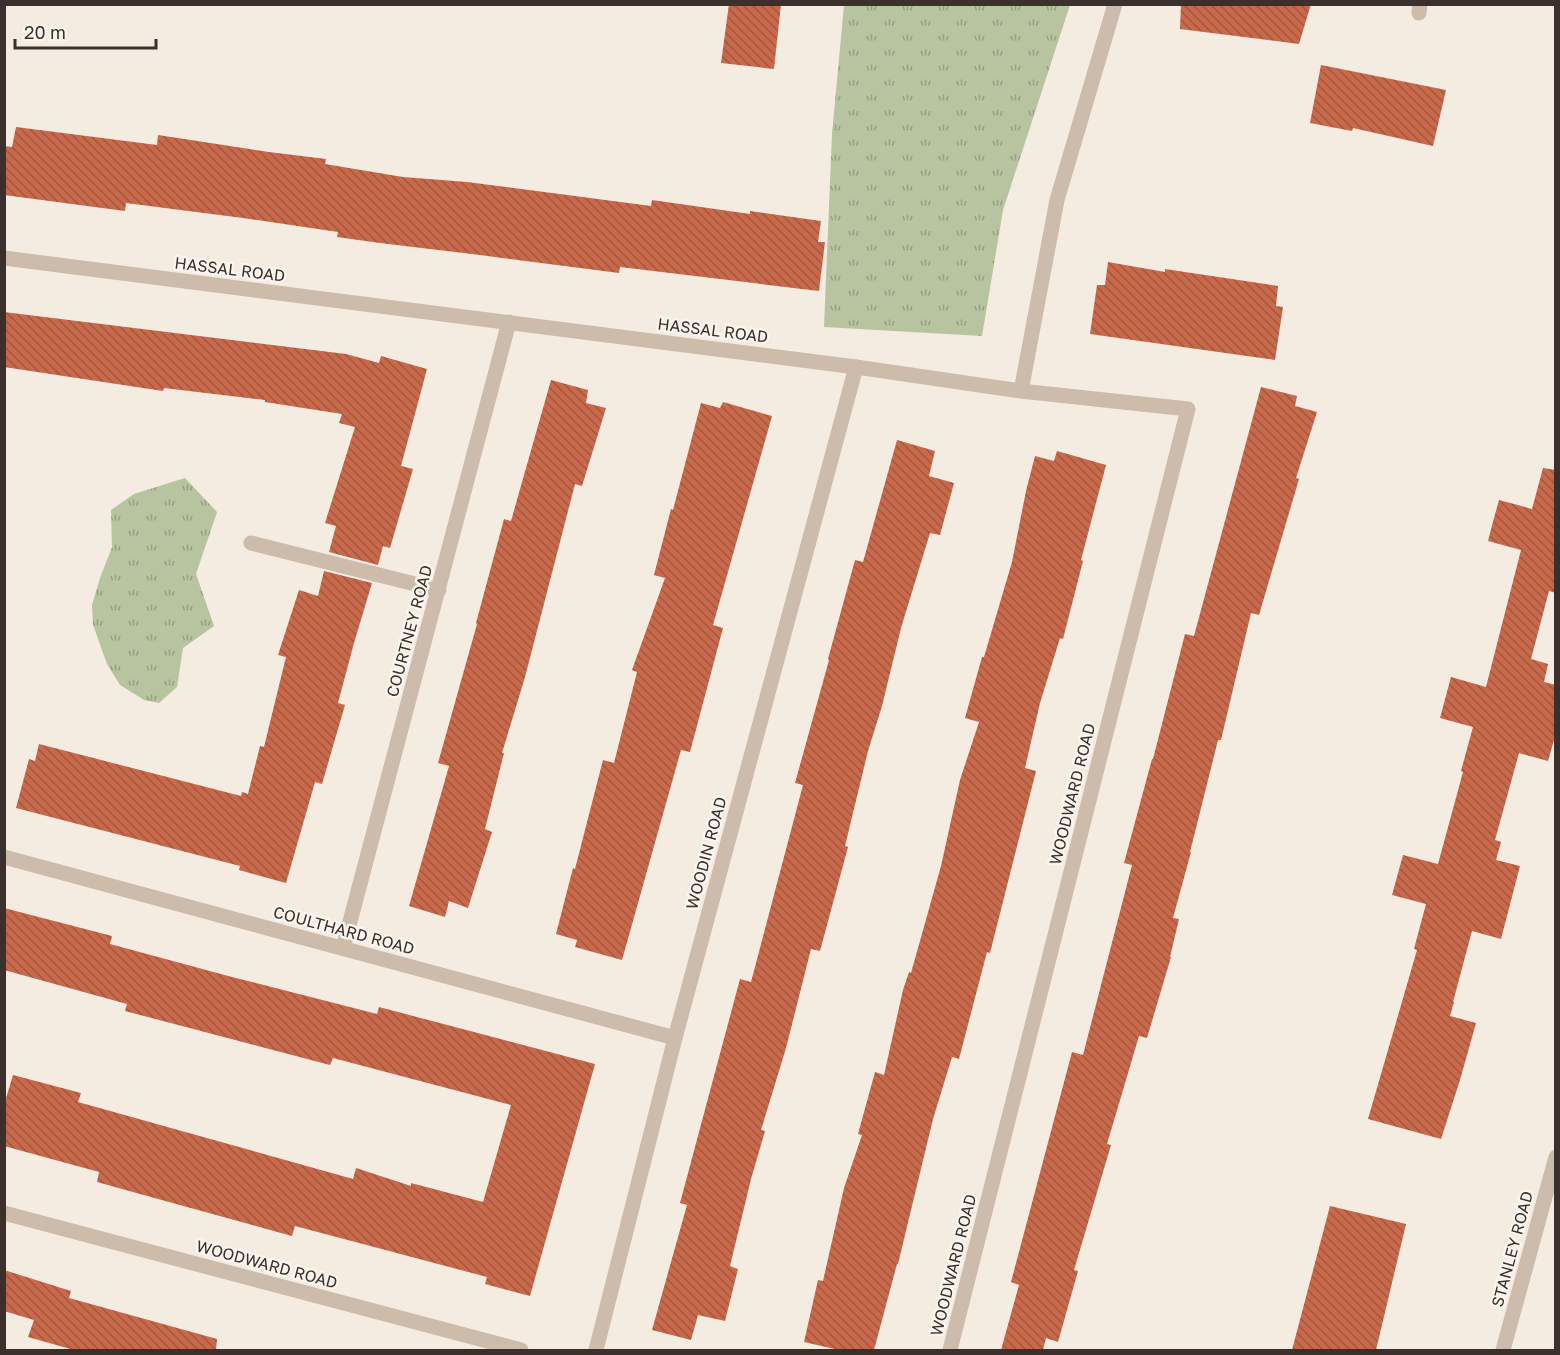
<svg xmlns="http://www.w3.org/2000/svg" width="1560" height="1355" font-family="'Golos Text',sans-serif">
<style>
.grass{fill:url(#grass-tufts)}
.building{fill:url(#building-back-hatch)}
.lines{fill:none;stroke-linecap:round;stroke-linejoin:round}
.lane{stroke:#cdbbac;stroke-width:15}
.street{stroke:#cdbbac;stroke-width:15}
.labels{text-anchor:middle;stroke-width:5;stroke-linejoin:round;paint-order:stroke}
.street-label{font-size:16px;fill:#3b302b;stroke:#fbf5ee}
</style>
<defs>
<pattern id="grass-tufts" width="24" height="20" patternUnits="userSpaceOnUse" patternTransform="scale(1.5)"><rect width="24" height="20" fill="#b8c4a0"/><path d="M3 7l-1-3M5 7V3M7 7l1-3M15 17l-1-3M17 17v-4M19 17l1-3" fill="none" stroke="#97a083"/></pattern>
<pattern id="building-back-hatch" width="6" height="6" patternUnits="userSpaceOnUse" patternTransform="scale(1.5)"><rect width="6" height="6" fill="#c8694b"/><path d="M-1 5l2 2M0 0l6 6M5-1l2 2" fill="none" stroke="#a4573f"/></pattern>
</defs>
<rect width="100%" height="100%" fill="#f4ebe1"/>
<g class="grass">
<path d="M844 5H1070L1003 210 982 336 824 327 832 134Z"/>
<path d="M185 478 217 512 196 574 214 626 183 648 177 687 159 703 144 700 120 685 107 664 93 625 92 605 100 578 112 547 111 510 134 494Z"/>
</g>
<g class="building">
<path d="M729 4H781L774 69 721 63Z"/>
<path d="M1181 4H1311L1299 44 1180 29Z"/>
<path d="M1321 65 1446 90 1433 146 1353 128 1352 131 1310 123Z"/>
<path d="M16 127 157 145 158 135 269 152 326 159 325 164 403 177 467 182 651 206 652 200 750 214V211L821 221 818 242H825L819 291 620 267 619 273 480 255 380 243 337 237 338 232 243 218 126 203 125 211 4 195V146L12 147Z"/>
<path d="M1108 262 1165 272V269L1278 286 1276 306 1283 307 1275 360 1090 334 1097 285H1105Z"/>
<path d="M4 312 346 354 379 363 381 356 427 369 401 466 413 469 390 548 383 546 378 565 329 552 336 526 325 523 355 427 339 423 342 414 265 402V400L164 388 163 391 4 367Z"/>
<path d="M551 380 588 390 586 403 606 408 582 486 575 484 525 677 502 753H504L485 829 492 832 468 908 449 901 445 917 409 906 449 766 438 763 477 624 476 623 504 519 511 521Z"/>
<path d="M1261 387 1297 396 1295 406 1317 412 1296 478 1299 479 1259 615 1251 613 1221 740H1218L1190 852H1191L1173 918 1179 919 1170 957H1171L1147 1038 1139 1036 1107 1144 1111 1145 1074 1270 1078 1271 1058 1342 1046 1338 1043 1350H1001L1019 1285 1011 1282 1072 1052 1083 1055 1132 865 1124 863 1152 759H1153L1185 634 1194 636Z"/>
<path d="M723 402 772 416 713 625 723 628 690 752 681 750 622 960 575 947 577 940 556 934 573 868 575 869 603 760 614 763 637 672 632 670 665 578 654 575 671 509 673 510 701 403 720 408Z"/>
<path d="M897 440 935 451 929 476 954 483 940 535 930 533 901 628 882 706 868 751 845 846 848 847 820 951 811 949 786 1048 761 1130 765 1131 751 1179 730 1266 738 1269 725 1321 698 1315 691 1340 652 1330 687 1205 680 1203 740 979 751 982 803 785 795 783 829 660 828 659 855 560 863 562Z"/>
<path d="M1057 451 1106 465 1081 560 1083 561 1063 639 1060 638 1040 703 1025 768 1036 771 990 953 987 952 959 1059 952 1057 933 1119 898 1264H897L874 1350H839L804 1342 818 1280 823 1281 844 1188 862 1135 858 1134 875 1072 884 1075 903 990 909 972 911 973 941 866 960 780 979 722 965 718 982 657H984L1012 562 1026 491 1035 456 1054 461Z"/>
<path d="M1543 468 1556 470V593L1549 591 1531 659 1548 664 1544 682 1556 685V733L1548 761 1519 753 1495 840 1501 842 1496 860 1520 866 1501 939 1472 931 1453 1002H1454L1450 1016 1476 1023 1460 1080 1441 1139 1368 1119 1417 950 1414 949 1426 904 1392 895 1403 855 1438 864 1463 772 1461 771 1473 727 1440 718 1451 677 1486 687 1521 550 1488 541 1494 518 1499 500 1532 509Z"/>
<path d="M324 571 372 583 354 643 338 703 345 705 322 784 315 782 286 883 239 870 240 866 16 808 29 759 35 761 39 744 241 796 242 792 248 794 260 746 264 747 286 657 278 655 299 590 318 596Z"/>
<path d="M4 908 112 936 110 944 232 977 377 1014 379 1007 595 1064 530 1296 485 1284 487 1277 295 1226 292 1236 140 1194 97 1182 99 1172 4 1146V1105L13 1075 81 1093 78 1102 353 1179 356 1168 411 1186V1183L483 1202 511 1105 333 1058 330 1065 125 1011 127 1004 4 970Z"/>
<path d="M1330 1206 1406 1224 1376 1350H1292Z"/>
<path d="M4 1270 71 1291 69 1298 217 1339 216 1350H74L28 1337 34 1320 4 1311Z"/>
</g>
<g class="lines">
<path class="lane" d="M251 543 439 590"/>
<g class="street">
<path d="M1419 13 1420 4"/>
<path d="M4 258 856 367 1021 391 1188 409 950 1350"/>
<path d="M1021 391 1057 200 1115 4"/>
<path d="M4 857 675 1038"/>
<path d="M343 948 509 322"/>
<path d="M4 1213 521 1350"/>
<path d="M596 1350 675 1038 856 367"/>
<path d="M1503 1350 1556 1157"/>
</g>
</g>
<g class="labels">
<g class="street-label">
<text transform="translate(230 269) rotate(7)" y="6">HASSAL ROAD</text>
<text transform="translate(713 330) rotate(7)" y="6">HASSAL ROAD</text>
<text transform="translate(409 631) rotate(-75)" y="6">COURTNEY ROAD</text>
<text transform="translate(1072 794) rotate(-76)" y="6">WOODWARD ROAD</text>
<text transform="translate(706 853) rotate(-75)" y="6">WOODIN ROAD</text>
<text transform="translate(344 930) rotate(15)" y="6">COULTHARD ROAD</text>
<text transform="translate(1512 1249) rotate(-75)" y="6">STANLEY ROAD</text>
<text transform="translate(267 1264) rotate(15)" y="6">WOODWARD ROAD</text>
<text transform="translate(953 1265) rotate(-76)" y="6">WOODWARD ROAD</text>
</g>
</g>
<rect width="1560" height="1355" fill="none" stroke="#3b302b" stroke-width="12"/>
<path d="M15 39v9h141v-9" fill="none" stroke="#3b302b" stroke-width="3"/>
<text x="24" y="39" font-size="18" fill="#3b302b" stroke="#fbf5ee" stroke-width="4.5" paint-order="stroke">20 m</text>
</svg>
